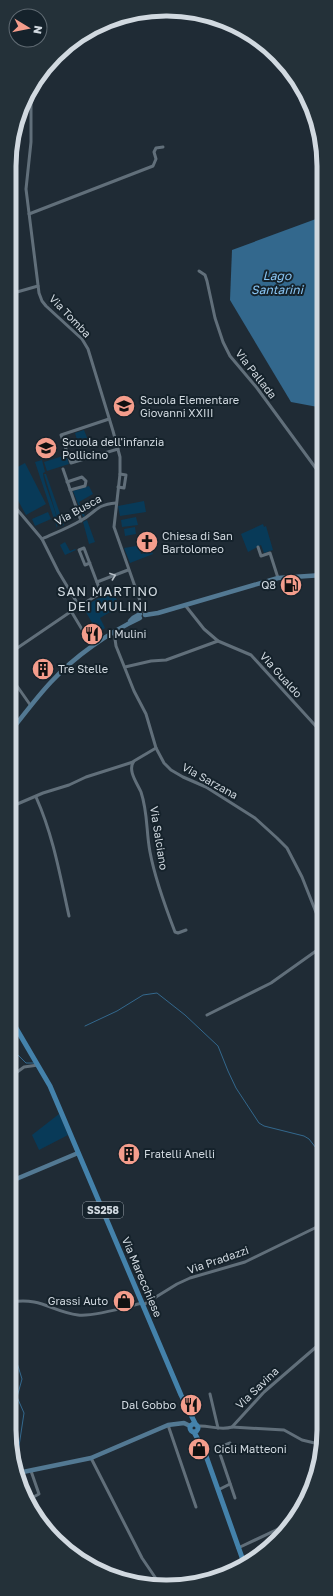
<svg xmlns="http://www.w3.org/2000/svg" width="333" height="1596" font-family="'Golos Text',sans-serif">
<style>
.green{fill:#083a58}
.water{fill:#33688d}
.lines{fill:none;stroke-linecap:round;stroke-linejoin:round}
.stream{stroke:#33688d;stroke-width:1}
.street{stroke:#616f7a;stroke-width:3}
.secondary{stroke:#537993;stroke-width:4.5}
.primary{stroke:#4482ab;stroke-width:5}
.oneway{stroke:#b5bec6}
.labels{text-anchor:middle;stroke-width:4;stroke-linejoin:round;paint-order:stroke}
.shield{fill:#15222b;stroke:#99a2aa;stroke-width:1}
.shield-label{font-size:10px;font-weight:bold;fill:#d1d9e0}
.street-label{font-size:11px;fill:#d1d9e0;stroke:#15222b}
.poi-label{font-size:11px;fill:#d1d9e0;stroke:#15222b;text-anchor:start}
.water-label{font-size:12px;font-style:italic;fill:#8ac6f4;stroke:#15222b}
.quarter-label{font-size:13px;letter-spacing:1px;fill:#d1d9e0;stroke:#15222b}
.rim{fill:none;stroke:#d1d9e0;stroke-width:5}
</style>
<rect width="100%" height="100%" fill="#1f2b35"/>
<g class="green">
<path d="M84 430 88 440 78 443 75 433Z"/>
<path d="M66 455 69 464 47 471 44 462Z"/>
<path d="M42 460 45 472 43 473C44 488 60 515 57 528L35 462Z"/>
<path d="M25 463 46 504 26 515 10 486V471Z"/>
<path d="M44 474H46L64 525 60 527Z"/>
<path d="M89 486 93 494 79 502 85 516 83 517 73 491Z"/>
<path d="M144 501 146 512 120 516 118 506Z"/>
<path d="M48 512 51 519 35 526 32 519Z"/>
<path d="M136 517 138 525 122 527 121 520Z"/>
<path d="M87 520 95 542 89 544 83 522Z"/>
<path d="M263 524 264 527 266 526 273 550 264 553 261 545 248 552 241 534Z"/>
<path d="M135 527 136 534 125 536 124 529Z"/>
<path d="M65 542 70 551 75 549 76 550 65 555 60 545Z"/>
<path d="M136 546 140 548 141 554 152 551 153 554 130 563 124 548Z"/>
<path d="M113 590 120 609 111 613 110 612 100 618 105 628 98 633 83 607Z"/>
<path d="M59 1114 68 1135 39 1150 32 1135Z"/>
</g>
<path class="water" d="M324 216 323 408 291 402 230 300 232 250Z"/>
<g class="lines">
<g class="stream">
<path d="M85 1026 117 1011 143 995 157 993 185 1015 218 1046 228 1071 236 1088 259 1123 264 1126 304 1136 309 1139 323 1157"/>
<path d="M9 1046 26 1063H34"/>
<path d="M9 1337 22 1379 17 1397 24 1413 16 1466"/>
</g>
<g class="street">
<path d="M31 87V142L26 189 39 293 42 301 46 306 82 339 88 349 113 431 120 457V474L114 527 145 615"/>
<path d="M29 214 153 166 156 159 154 152 156 148 163 147"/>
<path d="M199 271 205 275 207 281 215 318 223 342 230 356 257 388 323 478"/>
<path d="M10 294 38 286"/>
<path d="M109 419 61 435 71 463 118 449"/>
<path d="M63 469 81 521"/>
<path d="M67 482 82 477 86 481 85 486 70 490"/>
<path d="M118 487 124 488 126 475 120 474"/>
<path d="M10 501 42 539 58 571 79 606"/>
<path d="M42 539C55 533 68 528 80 521 96 513 94 505 116 503"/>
<path d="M258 547 261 556 270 553 278 578"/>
<path d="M97 582 128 570"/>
<path d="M185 605 204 629 218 641 251 655 323 734"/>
<path d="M71 611 92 646"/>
<path d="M114 632 116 646 134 691 146 714 156 748 164 763 171 770 183 777 206 787 255 818 277 838 287 848 302 877 323 930"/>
<path d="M10 653 79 606 101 593 84 548 79 550 85 565 90 563"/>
<path d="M125 667 151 661 166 660 218 641"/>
<path d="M10 676 31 706"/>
<path d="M156 748 134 761C127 770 137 783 141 792 148 813 146 831 150 852 155 879 165 906 175 932L178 933 186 930"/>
<path d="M36 797C53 835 60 875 69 916"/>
<path d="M10 809 15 805 43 793 69 785 86 777 133 762"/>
<path d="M207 1015 271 983 323 946"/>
<path d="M9 1078 24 1067 38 1065"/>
<path d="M12 1302C40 1297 53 1312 78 1315 94 1317 126 1307 142 1303"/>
<path d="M143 1305 177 1284 190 1278 245 1262 323 1224"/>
<path d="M210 1394 218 1428"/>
<path d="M168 1425 196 1507"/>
<path d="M198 1426C209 1425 220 1431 232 1427L264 1392 323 1341"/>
<path d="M232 1427 284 1430 302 1440 323 1445"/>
<path d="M230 1443 218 1448 235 1498"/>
<path d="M91 1458 142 1558 161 1586"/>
<path d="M218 1490 230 1484"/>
<path d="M28 1500 39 1494 31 1471"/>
<path d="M238 1548 289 1524"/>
</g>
<g class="secondary">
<path d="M145 615 158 613 278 578 323 575"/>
<path d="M130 621 133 618 140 614"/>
<path d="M10 732C23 716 36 698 51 682 75 656 108 633 140 618"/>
<path d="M9 1182 78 1153"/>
<path d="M18 1473 91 1458 168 1425 184 1423 190 1426"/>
</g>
<g class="primary">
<path d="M9 1016 50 1086 181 1395 195 1423"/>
<circle cx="194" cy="1428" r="4"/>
<path d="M194 1432 205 1453 244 1563"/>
</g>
</g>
<defs><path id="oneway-chevron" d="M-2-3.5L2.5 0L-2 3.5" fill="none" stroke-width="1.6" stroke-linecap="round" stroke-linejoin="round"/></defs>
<use class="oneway" href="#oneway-chevron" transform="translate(113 576) rotate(-20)"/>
<defs>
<g id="school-disc" transform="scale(1.15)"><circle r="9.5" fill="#f49d8c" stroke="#15222b"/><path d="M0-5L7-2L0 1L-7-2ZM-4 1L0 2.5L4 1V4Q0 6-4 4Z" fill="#111"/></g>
<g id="church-disc" transform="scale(1.15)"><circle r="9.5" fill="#f49d8c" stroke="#15222b"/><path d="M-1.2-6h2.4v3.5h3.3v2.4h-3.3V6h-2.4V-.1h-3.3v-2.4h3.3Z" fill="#111"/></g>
<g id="fuel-disc" transform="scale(1.15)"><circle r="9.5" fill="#f49d8c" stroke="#15222b"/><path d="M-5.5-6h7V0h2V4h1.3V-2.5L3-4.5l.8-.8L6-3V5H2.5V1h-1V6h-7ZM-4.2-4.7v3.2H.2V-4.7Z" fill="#111"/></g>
<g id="restaurant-disc" transform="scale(1.15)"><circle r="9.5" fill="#f49d8c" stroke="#15222b"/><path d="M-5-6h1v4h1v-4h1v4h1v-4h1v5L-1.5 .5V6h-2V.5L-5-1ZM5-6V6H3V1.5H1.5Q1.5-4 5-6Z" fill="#111"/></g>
<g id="building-disc" transform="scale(1.15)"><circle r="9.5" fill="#f49d8c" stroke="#15222b"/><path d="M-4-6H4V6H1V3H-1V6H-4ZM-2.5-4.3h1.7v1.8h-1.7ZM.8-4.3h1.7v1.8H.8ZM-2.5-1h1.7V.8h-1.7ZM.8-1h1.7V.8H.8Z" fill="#111"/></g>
<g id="shop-disc" transform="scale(1.15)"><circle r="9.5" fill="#f49d8c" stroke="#15222b"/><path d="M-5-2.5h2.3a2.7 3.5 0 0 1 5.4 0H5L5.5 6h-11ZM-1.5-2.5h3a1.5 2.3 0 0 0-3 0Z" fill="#111"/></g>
</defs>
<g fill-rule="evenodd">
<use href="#school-disc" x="124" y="406"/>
<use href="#school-disc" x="46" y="448"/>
<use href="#church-disc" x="147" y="542"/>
<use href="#fuel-disc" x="291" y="585"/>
<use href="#restaurant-disc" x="92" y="634"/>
<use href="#building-disc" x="43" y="669"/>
<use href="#building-disc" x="129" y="1154"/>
<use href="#shop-disc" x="124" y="1301"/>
<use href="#restaurant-disc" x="191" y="1405"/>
<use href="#shop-disc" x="199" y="1449"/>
</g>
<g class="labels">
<rect class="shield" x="83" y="1202" width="40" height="16" rx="3"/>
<g class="shield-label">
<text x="103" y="1214">SS258</text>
</g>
<g class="street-label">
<text transform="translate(70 316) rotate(46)" y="4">Via Tomba</text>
<text transform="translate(256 374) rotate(52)" y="4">Via Pallada</text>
<text transform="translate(78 510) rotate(-29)" y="4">Via Busca</text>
<text transform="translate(281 675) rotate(48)" y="4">Via Gualdo</text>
<text transform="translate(210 781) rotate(29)" y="4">Via Sarzana</text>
<text transform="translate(159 838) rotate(81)" y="4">Via Salciano</text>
<text transform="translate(218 1260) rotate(-19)" y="4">Via Pradazzi</text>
<text transform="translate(142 1277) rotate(67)" y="4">Via Marecchiese</text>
<text transform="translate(257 1388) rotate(-44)" y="4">Via Savina</text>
</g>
<g class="poi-label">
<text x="140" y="404">Scuola Elementare<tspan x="140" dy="13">Giovanni XXIII</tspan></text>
<text x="62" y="446">Scuola dell'infanzia<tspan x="62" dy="13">Pollicino</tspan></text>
<text x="162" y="540">Chiesa di San<tspan x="162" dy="13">Bartolomeo</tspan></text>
<text x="276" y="589" text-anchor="end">Q8</text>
<text x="108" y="638">I Mulini</text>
<text x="58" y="673">Tre Stelle</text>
<text x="144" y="1158">Fratelli Anelli</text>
<text x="108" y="1305" text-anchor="end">Grassi Auto</text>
<text x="176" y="1409" text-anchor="end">Dal Gobbo</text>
<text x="214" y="1453">Cicli Matteoni</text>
</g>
<g class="water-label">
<text x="277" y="280">Lago<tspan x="277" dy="14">Santarini</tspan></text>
</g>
<g class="quarter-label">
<text x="108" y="596">SAN MARTINO<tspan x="108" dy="15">DEI MULINI</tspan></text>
</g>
</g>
<path d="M0 0H333V1596H0ZM166 16H167A150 150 0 0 1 317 166V1430A150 150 0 0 1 167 1580H166A150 150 0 0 1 16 1430V166A150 150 0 0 1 166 16Z" fill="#243139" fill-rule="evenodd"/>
<path class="rim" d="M166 16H167A150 150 0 0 1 317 166V1430A150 150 0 0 1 167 1580H166A150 150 0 0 1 16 1430V166A150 150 0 0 1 166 16Z"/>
<g transform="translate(28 28) rotate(100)"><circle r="19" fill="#15222b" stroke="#606b73"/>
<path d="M0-3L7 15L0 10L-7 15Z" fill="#f49d8c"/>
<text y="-6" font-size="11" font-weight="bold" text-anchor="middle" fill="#d1d9e0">N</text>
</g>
</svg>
